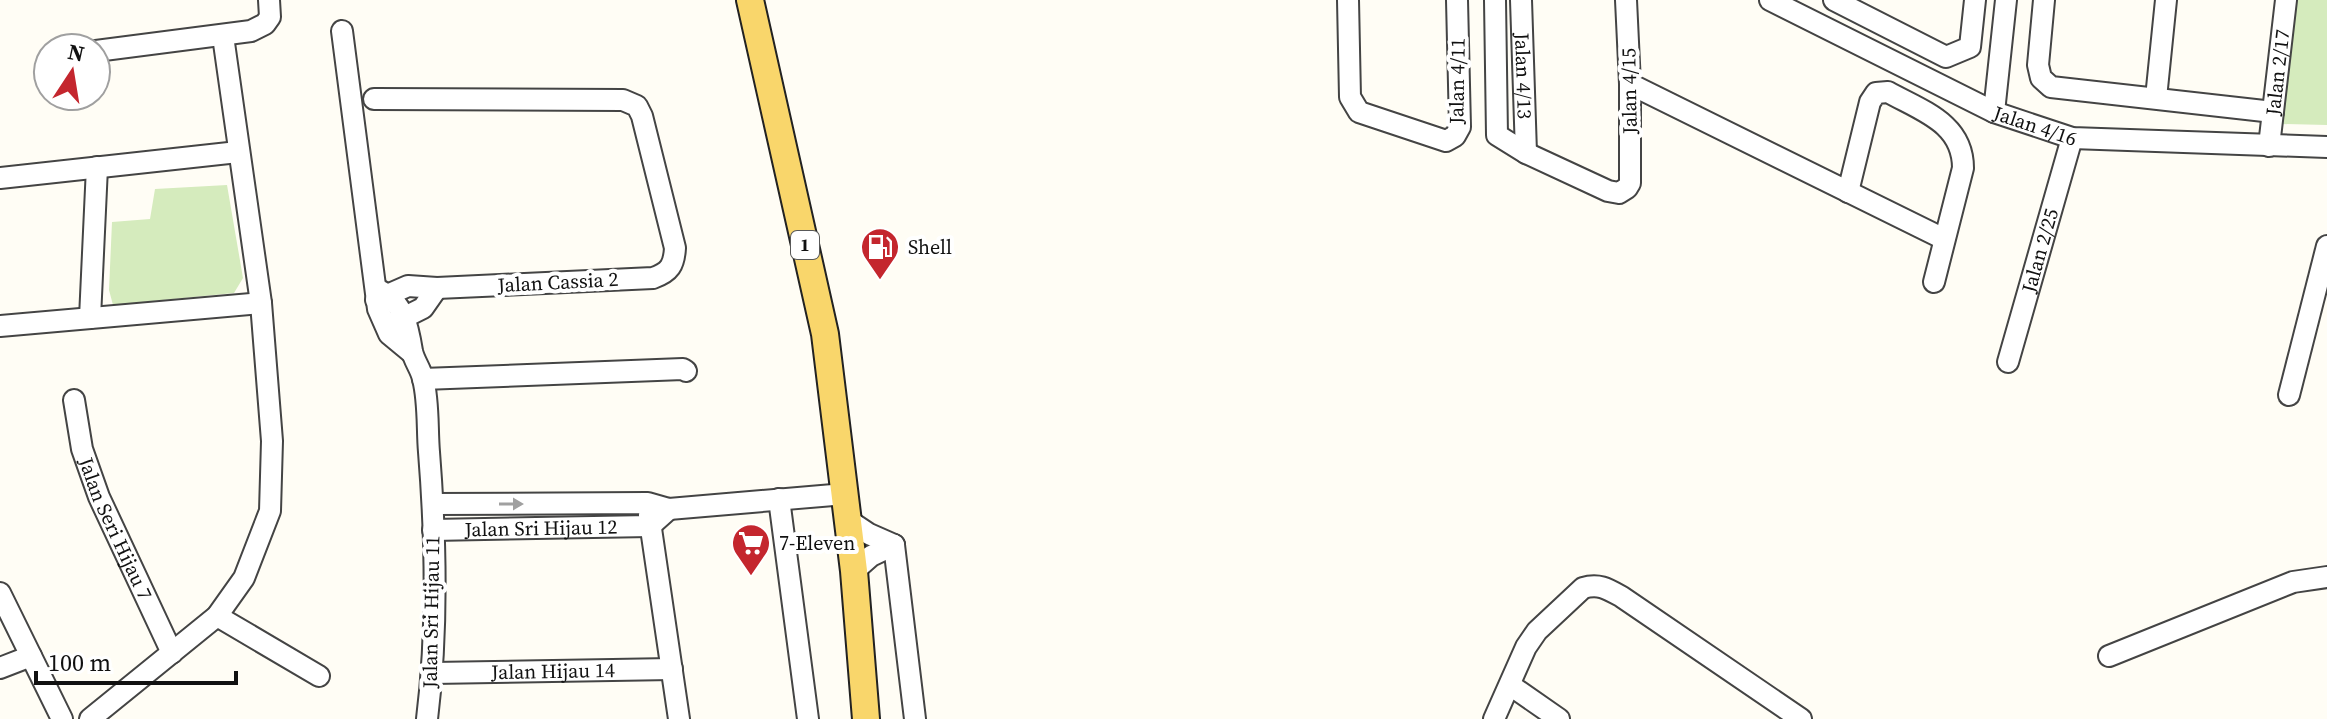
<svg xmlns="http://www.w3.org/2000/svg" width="2327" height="719" font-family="'Source Serif 4',serif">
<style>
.green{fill:#d5ebbd}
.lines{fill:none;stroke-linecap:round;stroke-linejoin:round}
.minor-casing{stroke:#444;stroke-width:24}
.major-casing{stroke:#222;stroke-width:30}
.minor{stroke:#fff;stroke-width:20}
.major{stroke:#f9d66b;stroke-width:26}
.oneway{fill:#a0a0a0}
.labels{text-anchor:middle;stroke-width:8;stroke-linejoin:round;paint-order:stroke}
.shield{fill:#fff;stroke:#585858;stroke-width:2}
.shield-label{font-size:18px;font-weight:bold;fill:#111}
.street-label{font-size:20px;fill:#111;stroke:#fff}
.poi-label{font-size:20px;fill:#111;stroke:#fff;text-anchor:start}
</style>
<rect width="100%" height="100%" fill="#fffdf5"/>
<g class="green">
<path d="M2291 0H2327V125L2281 124Z"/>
<path d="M227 185 243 278 234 293 113 305 109 290 112 222 150 219 155 189Z"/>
</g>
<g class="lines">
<g class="minor-casing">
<g id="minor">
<path d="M1348 0 1350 97 1359 112 1446 141 1455 136 1460 127 1457 0"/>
<path d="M1495 0 1497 135 1526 153 1608 191 1619 193 1627 188 1630 183V84L1626 0"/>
<path id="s1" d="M1521 0 1526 153"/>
<path id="s2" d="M1770 0 1994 112 2072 138 2327 147"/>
<path d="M1834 0 1946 57 1970 47 1975 0"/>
<path d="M2044 0 2038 65 2041 78 2051 87 2273 112"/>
<path d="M342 31 378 309 389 334 412 353"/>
<path d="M96 51 251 31 265 24 270 17 269 0"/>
<path d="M1630 84 1944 239"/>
<path d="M2156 98 2166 0"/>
<path d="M374 99 623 100 637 106 642 116 675 248C674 265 670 272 653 278L437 288 408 286 376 300"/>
<path d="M1994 112 2006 0"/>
<path id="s3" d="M2269 146 2286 0"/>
<path d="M0 178 238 152"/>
<path d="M1848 192 1870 102 1876 93 1888 92C1922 111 1963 123 1963 168L1934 282"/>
<path d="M379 290C404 303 408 326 412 351 414 361 421 369 423 379 429 402 427 429 429 452 436 540 438 631 427 719"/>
<path d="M90 318 97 167"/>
<path d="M395 322 423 308 437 288"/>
<path d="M0 326 261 303"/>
<path id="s4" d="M2008 362 2072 138"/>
<path d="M423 379 683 369 686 371"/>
<path d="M2289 395 2327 246"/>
<path id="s5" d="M74 400 82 449 99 497 172 653"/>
<path d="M779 499 808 719"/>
<path d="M433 504 648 503 669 509 845 494"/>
<path d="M649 515 679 719"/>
<path d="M848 520 869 534 894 545"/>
<path id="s6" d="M433 530 650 526 669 509"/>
<path d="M894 545 915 719"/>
<path d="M854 571 871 556 894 545"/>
<path d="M0 593 62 719"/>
<path d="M217 616 319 676"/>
<path d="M2109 656 2293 582 2327 577"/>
<path d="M0 668 31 656"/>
<path id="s7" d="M433 673 672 669"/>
<path d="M1510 685 1559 719"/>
<path d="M90 719 217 616 244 578 270 511 272 441 261 303 223 36"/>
<path d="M1494 719 1526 647 1537 631 1583 588C1599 583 1608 589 1622 597L1801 719"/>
</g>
</g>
<g class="major-casing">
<path id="major" d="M750 0 825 334 854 571 866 719"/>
</g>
<use href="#minor" class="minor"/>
<use href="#major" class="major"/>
</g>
<defs><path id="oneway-solid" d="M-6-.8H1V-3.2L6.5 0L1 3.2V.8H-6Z" transform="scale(2)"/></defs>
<use class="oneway" href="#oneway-solid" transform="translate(511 504)"/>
<defs>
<g id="fuel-pin" transform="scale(2)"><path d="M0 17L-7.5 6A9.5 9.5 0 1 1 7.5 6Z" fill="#c4262e" stroke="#fff"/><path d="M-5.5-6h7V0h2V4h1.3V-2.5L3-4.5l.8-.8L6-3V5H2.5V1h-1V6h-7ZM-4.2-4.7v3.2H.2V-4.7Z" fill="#fff"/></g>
<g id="supermarket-pin" transform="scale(2)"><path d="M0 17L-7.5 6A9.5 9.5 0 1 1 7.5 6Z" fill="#c4262e" stroke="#fff"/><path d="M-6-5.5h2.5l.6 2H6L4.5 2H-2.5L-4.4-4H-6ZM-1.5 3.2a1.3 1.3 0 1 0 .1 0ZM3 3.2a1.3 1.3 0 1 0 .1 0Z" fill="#fff"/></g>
</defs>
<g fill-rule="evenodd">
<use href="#fuel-pin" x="880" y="247"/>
<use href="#supermarket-pin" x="751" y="543"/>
</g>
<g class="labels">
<rect class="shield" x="791" y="231" width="28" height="28" rx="6"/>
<g class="shield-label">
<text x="805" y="251">1</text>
</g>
<g class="street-label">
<text dy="7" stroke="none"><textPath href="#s3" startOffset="74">Jalan 2/17</textPath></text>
<text dy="7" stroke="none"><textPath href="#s1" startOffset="76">Jalan 4/13</textPath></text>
<text transform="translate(1457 81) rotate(-89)" y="7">Jalan 4/11</text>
<text transform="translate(1629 91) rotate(-91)" y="7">Jalan 4/15</text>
<text dy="7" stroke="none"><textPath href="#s2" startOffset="294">Jalan 4/16</textPath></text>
<text dy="7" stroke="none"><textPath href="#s4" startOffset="116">Jalan 2/25</textPath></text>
<text transform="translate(558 282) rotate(-3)" y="7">Jalan Cassia 2</text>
<text dy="7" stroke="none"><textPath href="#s6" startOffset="108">Jalan Sri Hijau 12</textPath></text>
<text dy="7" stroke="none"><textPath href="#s5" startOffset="136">Jalan Seri Hijau 7</textPath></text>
<text transform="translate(431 612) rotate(-89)" y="7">Jalan Sri Hijau 11</text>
<text dy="7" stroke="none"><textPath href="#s7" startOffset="120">Jalan Hijau 14</textPath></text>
</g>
<g class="poi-label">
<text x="908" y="254">Shell</text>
<text x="779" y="550">7-Eleven</text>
</g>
</g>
<g transform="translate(72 72) rotate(12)"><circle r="38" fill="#ffffff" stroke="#a0a0a0" stroke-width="2"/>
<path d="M0-6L14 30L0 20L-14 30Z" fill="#c4262e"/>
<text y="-12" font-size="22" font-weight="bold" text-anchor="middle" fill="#111111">N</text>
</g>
<path d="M36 671v12h200v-12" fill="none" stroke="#111111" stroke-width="4"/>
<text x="48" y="671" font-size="24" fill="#111111" stroke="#ffffff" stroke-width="6" paint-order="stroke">100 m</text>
</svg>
